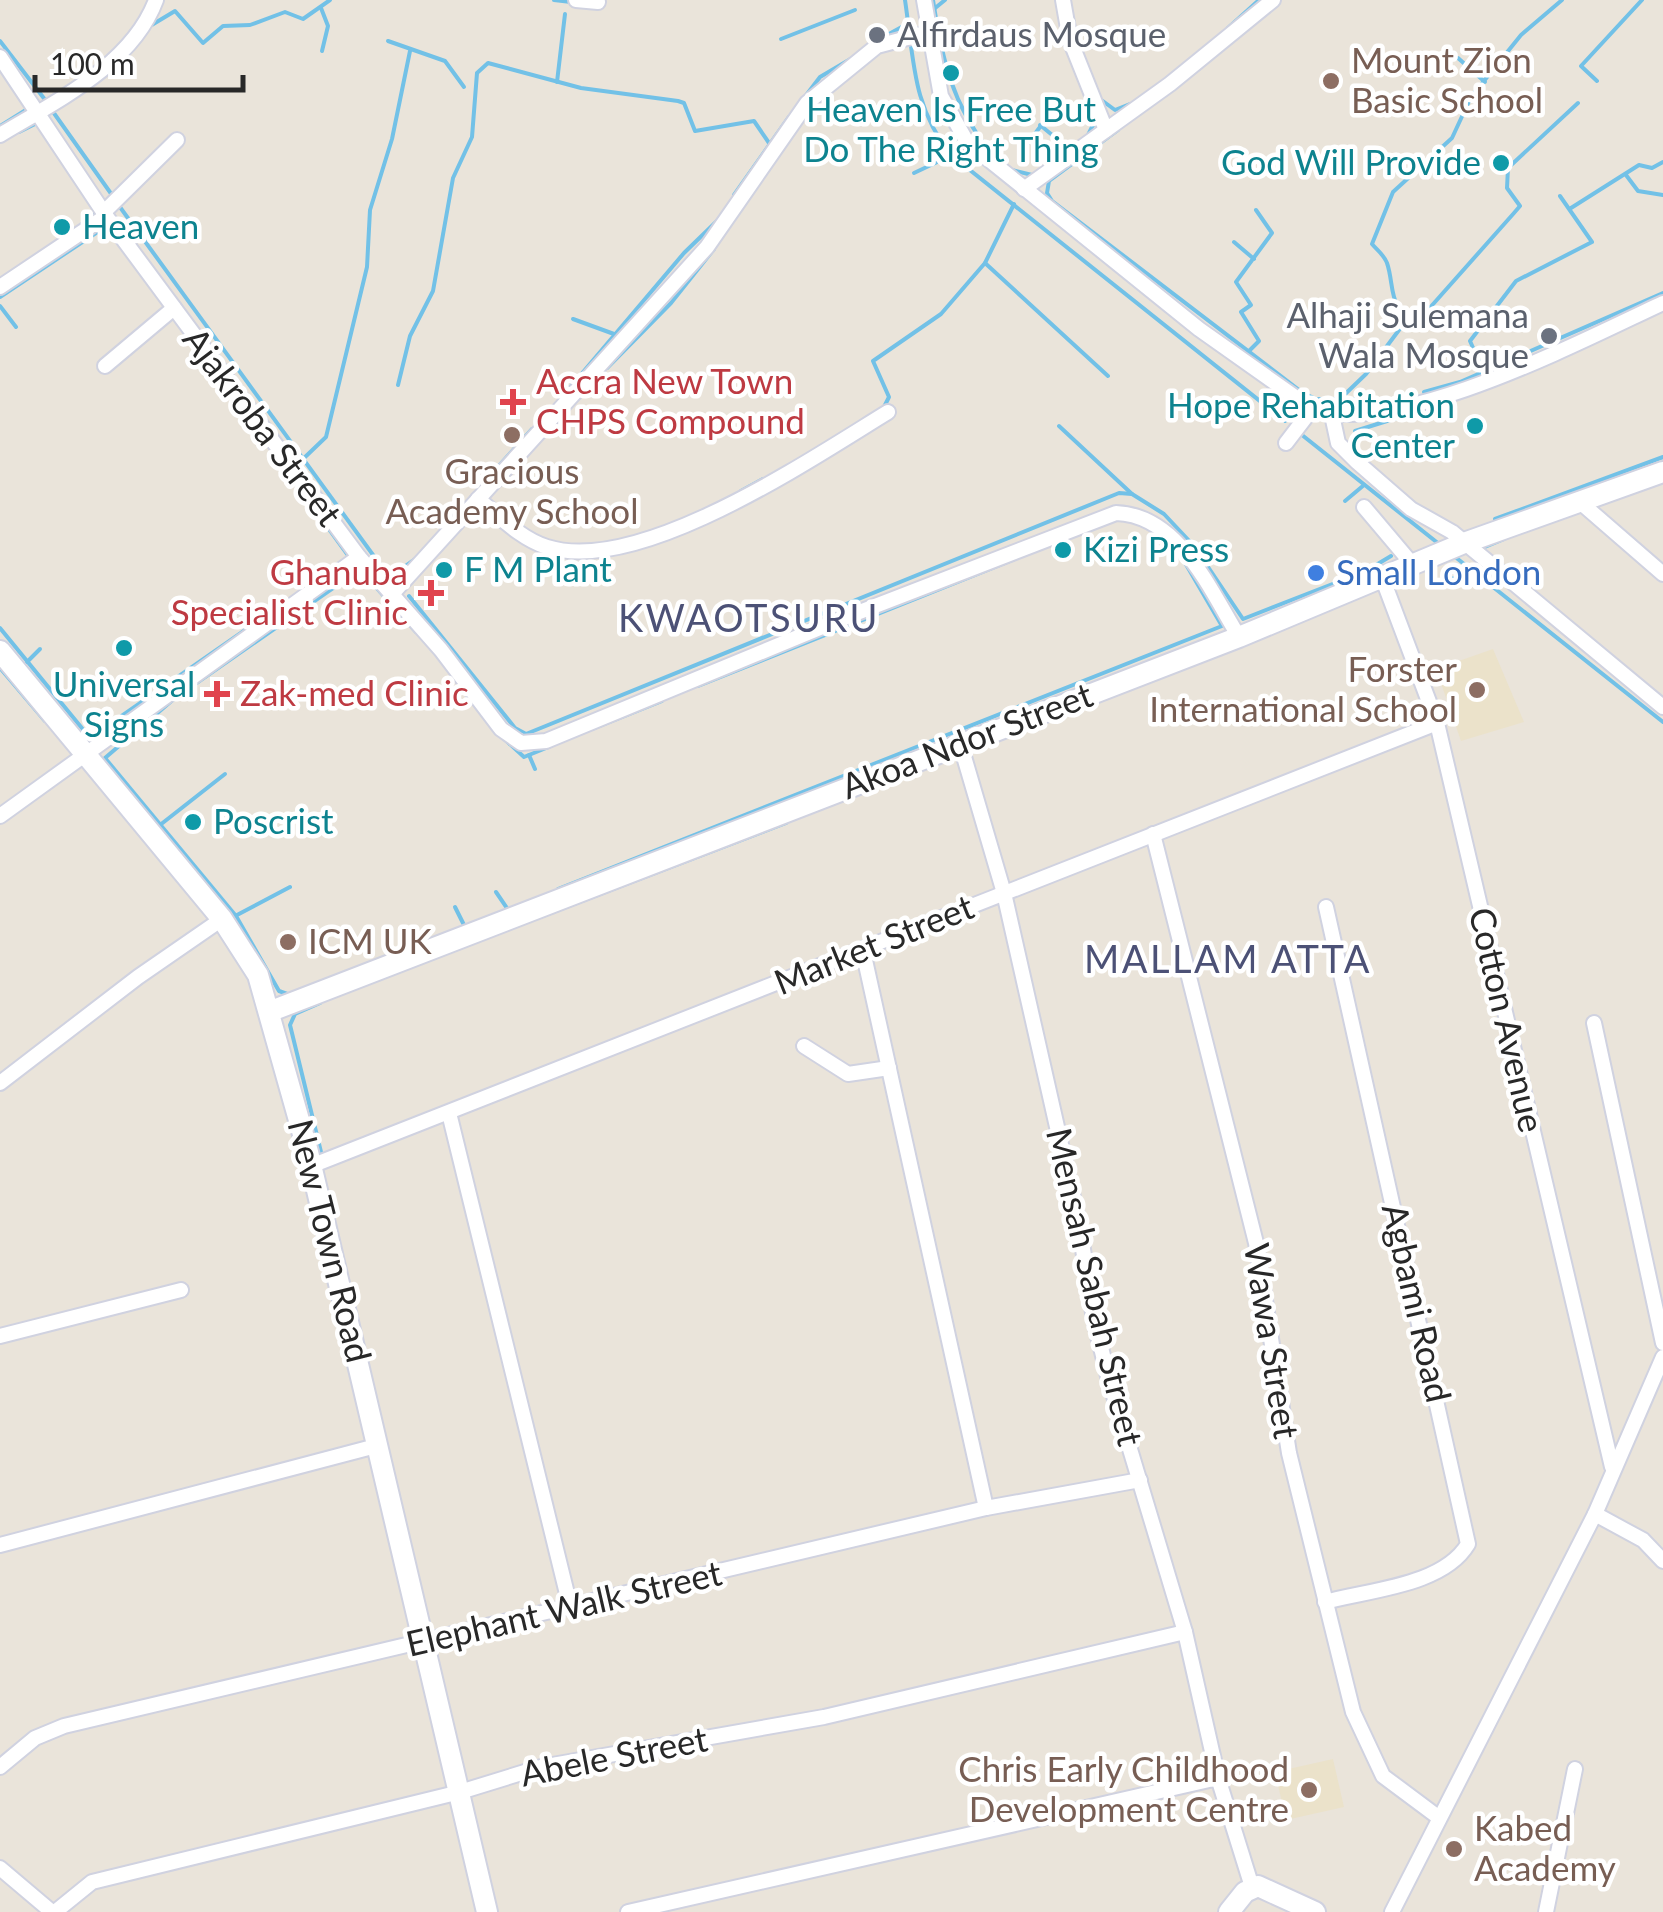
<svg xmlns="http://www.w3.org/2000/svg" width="1663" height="1912" font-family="Lato,sans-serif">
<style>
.education{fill:#ebe2ca}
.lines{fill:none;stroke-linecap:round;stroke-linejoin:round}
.stream{stroke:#72c1e7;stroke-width:4}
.street-casing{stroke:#d0d2e0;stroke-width:18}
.secondary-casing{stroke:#d0d2e0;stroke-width:24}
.street{stroke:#fff;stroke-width:14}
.secondary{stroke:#fff;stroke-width:20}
.worship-dot{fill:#6b7280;stroke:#fff;stroke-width:4}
.culture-dot{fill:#0f9aa8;stroke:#fff;stroke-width:4}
.education-dot{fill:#8d6e63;stroke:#fff;stroke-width:4}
.health-dot{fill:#e0444e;stroke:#fff;stroke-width:4}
.shop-dot{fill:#3f7fe0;stroke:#fff;stroke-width:4}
.labels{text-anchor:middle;stroke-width:9;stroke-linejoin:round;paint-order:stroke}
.worship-label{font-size:35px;fill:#5b616d;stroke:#fff;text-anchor:start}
.education-label{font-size:35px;fill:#785e54;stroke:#fff;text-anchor:start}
.culture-label{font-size:35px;fill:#0d838f;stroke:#fff;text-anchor:start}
.health-label{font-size:35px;fill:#be3a42;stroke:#fff;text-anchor:start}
.street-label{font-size:35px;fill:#282828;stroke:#fff}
.shop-label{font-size:35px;fill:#366cbe;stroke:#fff;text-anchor:start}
.neighbourhood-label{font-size:38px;letter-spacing:2.5px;fill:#4c5176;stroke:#fff}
</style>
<rect width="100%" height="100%" fill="#eae4da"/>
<g class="education">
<path d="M1493 649 1524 722 1461 741 1436 669Z"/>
<path d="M1333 1759 1344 1807 1286 1820 1275 1772Z"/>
</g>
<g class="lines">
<g class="stream">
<path d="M554 0 571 2"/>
<path d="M905 0C914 60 912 106 951 155L1285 421"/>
<path d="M933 0C942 59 952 104 990 152"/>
<path d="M1562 0 1521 35 1471 97 1452 138 1393 192 1372 244C1378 251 1384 255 1387 263 1395 286 1387 313 1419 320L1514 213 1520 206 1507 188 1508 168 1578 103"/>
<path d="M321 8 328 26 322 51"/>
<path d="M934 9 945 0"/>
<path d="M150 26 175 11 203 43 223 26 250 25 285 12 303 19 330 0"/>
<path d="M1228 28 1259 0"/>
<path d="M781 39 855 10"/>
<path d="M878 40 909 23"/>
<path d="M0 41 46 101"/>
<path d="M388 41 445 61 464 87"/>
<path d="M1458 58 1485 82"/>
<path d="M1597 81 1581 66 1642 0"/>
<path d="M557 82 565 14"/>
<path d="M1086 97 1093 125 1088 135"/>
<path d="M804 98 820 77 854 57"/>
<path d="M1100 99 1115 110 1130 104"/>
<path d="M51 109 112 195"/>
<path d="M911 117 925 114"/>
<path d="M1040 125 1062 143"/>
<path d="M0 126 29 108"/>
<path d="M1118 130 1049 181 1047 193 1052 201 1303 393 1316 399H1363"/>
<path d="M19 132 37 123"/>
<path d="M1019 155 1055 107H1086"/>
<path d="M1012 170 1032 175"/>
<path d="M914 173 950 156"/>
<path d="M1626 175 1638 191 1663 195"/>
<path d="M734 195 789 117"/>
<path d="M117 203 384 570 397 572 415 559"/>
<path d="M1571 208 1639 165 1652 168 1663 162"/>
<path d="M82 224 99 212"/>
<path d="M1234 242 1254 259"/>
<path d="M985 263 1108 376"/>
<path d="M0 297 108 225"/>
<path d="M0 306 16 327"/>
<path d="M573 319 614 334"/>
<path d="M1247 353 1259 341 1241 312 1251 305 1236 282 1272 233 1256 210"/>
<path d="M607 368 671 303 714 249"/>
<path d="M1483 370 1470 341 1516 281 1592 242 1560 196"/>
<path d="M398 385 410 336 433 291 453 178 472 137 477 73 488 63 581 88 678 101 684 103 695 131 754 121 769 143"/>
<path d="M1424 392 1460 382 1663 293"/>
<path d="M1341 398 1366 374 1408 318"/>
<path d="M556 404 684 253 718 220"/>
<path d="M883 409 889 397 873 361 941 314 985 263 1014 204"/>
<path d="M1059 426 1132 494 1164 514 1194 546 1243 619 1366 571 1391 556"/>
<path d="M1355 431 1432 407"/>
<path d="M1302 435 1439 544"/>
<path d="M303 459 326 437 367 267 370 210 392 139 410 51"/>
<path d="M478 489 532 429"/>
<path d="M741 491 763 479"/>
<path d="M1345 501 1364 485"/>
<path d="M1495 519 1663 457"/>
<path d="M326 525 350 558"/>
<path d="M1480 549 1504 539"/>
<path d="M1454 556 1663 722"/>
<path d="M356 565 416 632"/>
<path d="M1449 578 1484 582"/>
<path d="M409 596 515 728 526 734 1119 493 1132 494"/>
<path d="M0 628 90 738 268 614"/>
<path d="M27 662 40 649"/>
<path d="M0 668 45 721"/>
<path d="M698 686 1015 559"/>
<path d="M592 729 662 701"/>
<path d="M501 736 524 757 551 746"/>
<path d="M529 755 535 769"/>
<path d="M160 825 225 774"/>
<path d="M558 889 1222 626 1184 561"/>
<path d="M496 892 509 911"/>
<path d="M455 907 466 929"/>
<path d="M237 915 290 887"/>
<path d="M543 916 786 823"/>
<path d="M290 995 279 991 236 916 105 758 175 698 359 570"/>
<path d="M320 1003 295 1014 290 1025 321 1152"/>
</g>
<g class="street-casing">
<g id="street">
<path d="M576 0 598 2"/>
<path d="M924 0 941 96 967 142 1199 329 1312 409C1398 437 1581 341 1663 303"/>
<path d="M1063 0 1070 40 1106 130"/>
<path d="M0 57 106 216 359 557 441 650 501 729 521 743 546 741 844 618 1116 513C1179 515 1210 590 1239 637"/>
<path d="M0 135C56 101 132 65 156 0"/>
<path d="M1024 189 1170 84 1273 0"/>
<path d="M104 212 177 140"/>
<path d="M0 287 106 216"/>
<path d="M105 366 174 308"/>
<path d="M1332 415 1338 443 1357 462 1411 509 1452 532 1663 707"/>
<path d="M1286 443 1312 409"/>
<path d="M478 499C499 516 521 539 547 547 639 576 811 459 888 412"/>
<path d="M1580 502 1663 574"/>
<path d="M1364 507 1413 565"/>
<path d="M1382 577 1437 723 1612 1467"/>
<path d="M393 593 707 247 807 103 877 46 930 32"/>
<path d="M960 743 1004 893 1079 1224 1094 1319 1108 1376 1185 1632 1218 1778 1252 1887"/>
<path d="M0 816 359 557"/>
<path d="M1153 834 1256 1243 1289 1453 1353 1712 1383 1776 1438 1817"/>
<path d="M863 951 986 1508"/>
<path d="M1594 1023 1663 1343"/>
<path d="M804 1046 848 1074 889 1068"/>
<path d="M0 1083 138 977 222 919"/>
<path d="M449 1113 570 1606"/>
<path d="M311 1166 1437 723"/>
<path d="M0 1336 181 1290"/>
<path d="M1595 1514 1643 1540 1663 1561"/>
<path d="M0 1545 376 1446"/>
<path d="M1325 1602C1368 1590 1443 1586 1468 1544L1326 907"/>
<path d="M0 1767 35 1738 64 1726 986 1508 1140 1480"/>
<path d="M0 1868 52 1912"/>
<path d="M55 1912 92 1882 460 1792 541 1767 824 1717 1185 1632"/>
<path d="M628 1912 1218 1778"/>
<path d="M1392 1912 1595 1514 1663 1357"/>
<path d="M1546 1912 1575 1769"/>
</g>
</g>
<g class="secondary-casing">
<g id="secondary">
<path d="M0 651 222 919 258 975 308 1152 487 1912"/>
<path d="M271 1011 1239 637 1464 543 1663 472"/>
<path d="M1229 1912 1245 1892 1258 1886 1315 1912"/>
</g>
</g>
<use href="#street" class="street"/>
<use href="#secondary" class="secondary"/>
</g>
<g class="worship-dot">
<circle cx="877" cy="35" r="10"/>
<circle cx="1549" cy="336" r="10"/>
</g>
<g class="culture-dot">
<circle cx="951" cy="73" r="10"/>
<circle cx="1501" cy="163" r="10"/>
<circle cx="62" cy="227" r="10"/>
<circle cx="1475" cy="426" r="10"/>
<circle cx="1063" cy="550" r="10"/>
<circle cx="444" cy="570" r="10"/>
<circle cx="124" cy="648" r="10"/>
<circle cx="193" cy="822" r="10"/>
</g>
<g class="education-dot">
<circle cx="1331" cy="81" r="10"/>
<circle cx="512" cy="435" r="10"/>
<circle cx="1477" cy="690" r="10"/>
<circle cx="288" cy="942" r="10"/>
<circle cx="1309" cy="1790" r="10"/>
<circle cx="1454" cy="1849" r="10"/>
</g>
<g class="health-dot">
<path d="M508 387h10v10h10v10h-10v10h-10v-10h-10v-10h10z"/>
<path d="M426 578h10v10h10v10h-10v10h-10v-10h-10v-10h10z"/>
<path d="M212 679h10v10h10v10h-10v10h-10v-10h-10v-10h10z"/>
</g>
<circle class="shop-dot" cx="1316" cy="573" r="10"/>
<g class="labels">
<g class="worship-label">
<text x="897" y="47">Alfirdaus Mosque</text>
<text x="1529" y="328" text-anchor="end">Alhaji Sulemana<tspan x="1529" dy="40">Wala Mosque</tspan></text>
</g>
<g class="education-label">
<text x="1351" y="73">Mount Zion<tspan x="1351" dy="40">Basic School</tspan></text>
<text x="512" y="484" text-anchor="middle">Gracious<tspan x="512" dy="40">Academy School</tspan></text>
<text x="1457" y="682" text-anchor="end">Forster<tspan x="1457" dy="40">International School</tspan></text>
<text x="308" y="954">ICM UK</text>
<text x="1289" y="1782" text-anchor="end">Chris Early Childhood<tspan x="1289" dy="40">Development Centre</tspan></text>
<text x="1474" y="1841">Kabed<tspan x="1474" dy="40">Academy</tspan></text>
</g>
<g class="culture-label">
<text x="951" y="122" text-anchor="middle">Heaven Is Free But<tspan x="951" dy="40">Do The Right Thing</tspan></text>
<text x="1481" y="175" text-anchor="end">God Will Provide</text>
<text x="82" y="239">Heaven</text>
<text x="1455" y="418" text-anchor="end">Hope Rehabitation<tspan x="1455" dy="40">Center</tspan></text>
<text x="1083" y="562">Kizi Press</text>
<text x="464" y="582">F M Plant</text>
<text x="124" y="697" text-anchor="middle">Universal<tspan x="124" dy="40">Signs</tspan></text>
<text x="213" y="834">Poscrist</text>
</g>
<g class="health-label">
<text x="536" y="394">Accra New Town<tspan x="536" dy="40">CHPS Compound</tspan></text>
<text x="408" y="585" text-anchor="end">Ghanuba<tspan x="408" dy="40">Specialist Clinic</tspan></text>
<text x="240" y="706">Zak-med Clinic</text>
</g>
<g class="street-label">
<text transform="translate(262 427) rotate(53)" y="12">Ajakroba Street</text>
<text transform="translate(967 741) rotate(-21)" y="12">Akoa Ndor Street</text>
<text transform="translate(874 945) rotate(-22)" y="12">Market Street</text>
<text transform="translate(1506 1020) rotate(77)" y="12">Cotton Avenue</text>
<text transform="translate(329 1241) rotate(76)" y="12">New Town Road</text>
<text transform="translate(1094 1287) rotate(77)" y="12">Mensah Sabah Street</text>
<text transform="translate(1416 1303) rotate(77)" y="12">Agbami Road</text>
<text transform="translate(1271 1341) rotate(81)" y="12">Wawa Street</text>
<text transform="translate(564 1609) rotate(-13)" y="12">Elephant Walk Street</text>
<text transform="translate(614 1757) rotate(-11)" y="12">Abele Street</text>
</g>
<g class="shop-label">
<text x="1336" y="585">Small London</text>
</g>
<g class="neighbourhood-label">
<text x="749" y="632">KWAOTSURU</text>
<text x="1228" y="973">MALLAM ATTA</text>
</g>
</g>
<path d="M35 75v15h208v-15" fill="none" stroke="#282828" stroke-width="5"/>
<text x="50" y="75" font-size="30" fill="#282828" stroke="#ffffff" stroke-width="8" paint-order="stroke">100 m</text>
</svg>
